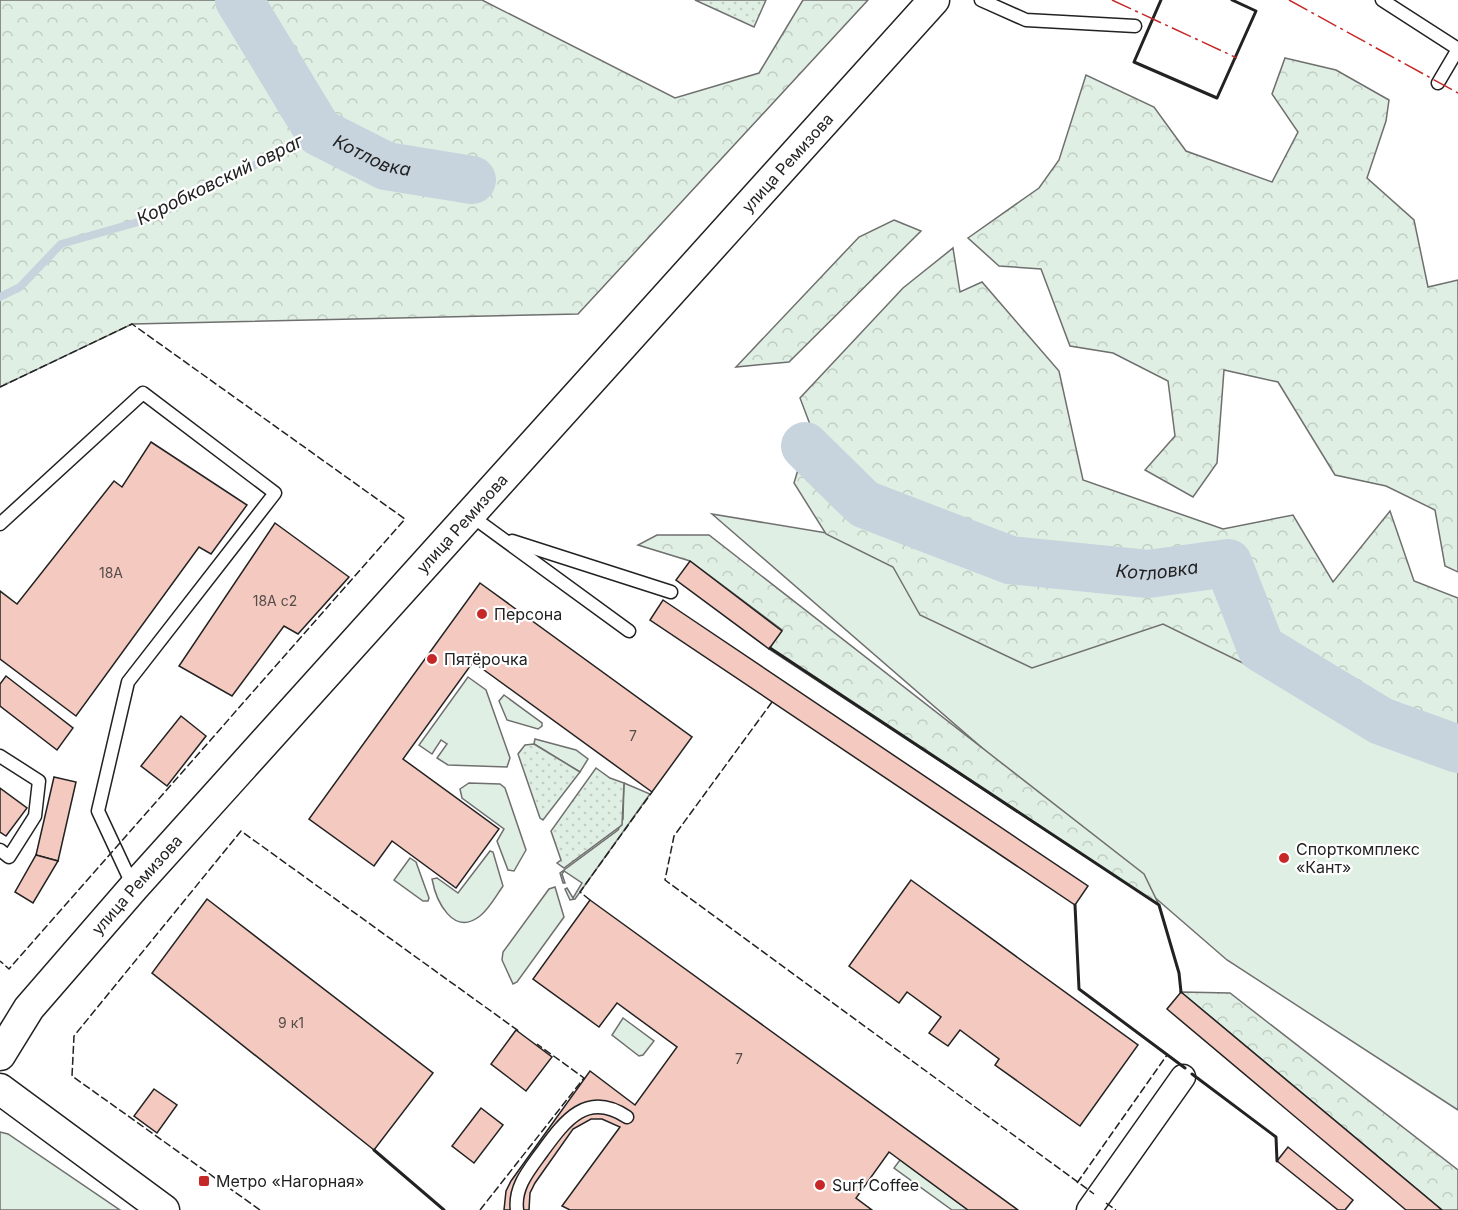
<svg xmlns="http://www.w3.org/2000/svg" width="1458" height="1210" font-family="Inter,sans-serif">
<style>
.grass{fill:#e0efe3;stroke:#6f6f6f;stroke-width:1.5}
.forest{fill:url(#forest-crowns);stroke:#6f6f6f;stroke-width:1.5}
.park{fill:url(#park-dots);stroke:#6f6f6f;stroke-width:1.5}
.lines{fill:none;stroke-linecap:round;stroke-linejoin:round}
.stream{stroke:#c7d3dd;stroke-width:8}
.river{stroke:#c7d3dd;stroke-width:48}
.building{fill:#f3c9c0;stroke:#222;stroke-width:1.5}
.service-casing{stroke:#222;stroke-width:15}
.minor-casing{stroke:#222;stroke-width:27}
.tertiary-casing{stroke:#222;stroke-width:33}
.service{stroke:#fff;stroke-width:12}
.minor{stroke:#fff;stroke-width:24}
.tertiary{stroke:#fff;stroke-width:30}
.fence{stroke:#222;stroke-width:1.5;stroke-dasharray:8 3;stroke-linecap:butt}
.wall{stroke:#222;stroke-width:3}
.power{stroke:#c62828;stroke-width:1.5;stroke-dasharray:21 4.5 3 4.5;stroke-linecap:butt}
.poi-dot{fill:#c62828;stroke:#fff;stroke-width:2}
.labels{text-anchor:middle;stroke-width:4.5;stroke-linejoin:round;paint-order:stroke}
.number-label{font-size:14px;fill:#564c4a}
.street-label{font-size:16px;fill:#222;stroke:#fff}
.poi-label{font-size:16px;fill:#222;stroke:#fff;text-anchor:start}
.water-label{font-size:18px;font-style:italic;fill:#222;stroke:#fff}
</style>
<defs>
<pattern id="forest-crowns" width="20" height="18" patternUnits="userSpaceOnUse" patternTransform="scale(1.5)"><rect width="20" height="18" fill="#e0efe3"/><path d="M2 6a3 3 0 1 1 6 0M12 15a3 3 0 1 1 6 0" fill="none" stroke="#c0cdc2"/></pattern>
<pattern id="park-dots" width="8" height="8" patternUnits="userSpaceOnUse" patternTransform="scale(1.5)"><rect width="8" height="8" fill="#e0efe3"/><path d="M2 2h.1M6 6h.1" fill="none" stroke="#c0cdc2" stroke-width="1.8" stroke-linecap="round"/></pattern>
</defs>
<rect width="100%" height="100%" fill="#fff"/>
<g class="grass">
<path d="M712 514 1176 591 1458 756V1110L1227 960Z"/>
<path d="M468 677 486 690 510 758 507 767 448 765 437 758 447 744 441 740 432 754 419 745Z"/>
<path d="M504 695 542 723V726L538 729 507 720 499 701Z"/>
<path d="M535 739 576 750 588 759 580 772 534 744Z"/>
<path d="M469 783 500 784 505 788 526 850 514 871 508 870 497 841 504 829 462 798 460 789Z"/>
<path d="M624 783 650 794 575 899 570 900 565 889 567 888 573 898 582 883 564 871 562 874 565 883H563L560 873 618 830 623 819Z"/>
<path d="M490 851 493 852 503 886C496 896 489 909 480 916 453 937 436 901 432 879L437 878 458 893Z"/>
<path d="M410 858 416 862 429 898 428 901H423L394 880Z"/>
<path d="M555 887 564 917 517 982 513 984 502 960 503 952 549 889Z"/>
<path d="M623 1018 654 1041 643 1055 639 1056 612 1035Z"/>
<path d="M0 1132 8 1134 120 1210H0Z"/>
<path d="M900 1160 968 1210H952L894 1168Z"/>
</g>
<g class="forest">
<path d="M0 0H482L675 98 759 73 803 0H868L578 314 132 324 0 387Z"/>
<path d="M1285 58 1336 70 1389 100 1386 121 1367 178 1414 220 1428 287 1458 280V572L1445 566 1435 510 1386 486 1335 475 1278 382 1224 370 1217 463 1193 497 1145 470 1175 436 1168 381 1113 353 1070 346 1041 269 999 266 968 238 1039 188 1059 160 1086 75 1154 107 1186 151 1272 182 1298 132 1272 94Z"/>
<path d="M894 220 921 231 789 362 736 367 859 237Z"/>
<path d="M953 248 960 292 982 282 1059 371 1083 480 1223 529 1293 515 1333 582 1390 511 1414 581 1458 598V768L1163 624 1032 668 920 615 893 567 826 534 794 483 811 427 800 398 903 288Z"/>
<path d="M657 535H709L1144 874 1159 905 769 649 782 630 690 561 638 545Z"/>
<path d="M1181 992 1230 993 1458 1170V1210H1442Z"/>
</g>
<g class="park">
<path d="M695 0H766L754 27Z"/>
<path d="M534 744 580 772 543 820 540 818 518 754 525 745Z"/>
<path d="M596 768 610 778 624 783 622 825 564 868 557 863 561 860 551 831Z"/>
</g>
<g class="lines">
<path class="stream" d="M0 297 20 287 61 244 152 218 319 132"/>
<g class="river">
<path id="s1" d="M239 0 319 132 386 166 472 180"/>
<path id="s2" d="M805 446 864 504 1010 560 1148 574 1228 563 1261 648 1381 721 1458 749"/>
</g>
</g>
<g class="building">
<path d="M151 442 247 505 211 554 199 547 76 716 0 659V591L17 604 114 481 122 487Z"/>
<path d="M275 523 349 577 298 634 284 626 232 696 179 666Z"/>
<path d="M690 561 782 631 769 649 676 580Z"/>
<path d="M480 583 692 737 652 792 473 662 403 759 499 829 456 888 392 841 374 866 309 819Z"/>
<path d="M663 600 1088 886 1075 905 650 620Z"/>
<path d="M6 676 73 728 57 750 0 706V684Z"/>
<path d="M181 716 206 736 167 786 141 766Z"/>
<path d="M54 777 76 782 58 861 36 855Z"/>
<path d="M0 788 27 808 6 836 0 832Z"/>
<path d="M36 855 58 861 33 903 15 892Z"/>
<path d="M911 880 1138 1045 1080 1126 995 1065 999 1059 960 1030 948 1046 929 1033 941 1017 907 992 899 1003 849 966Z"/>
<path d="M207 899 433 1073 374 1150 152 973Z"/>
<path d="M590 900 1018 1210H968L889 1152 856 1198 872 1210H570L562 1206 620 1127 602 1119H591L573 1129 535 1183 530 1193 529 1210H504L506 1191 511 1181 590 1071 635 1105 677 1047 617 1003 599 1027 533 979Z"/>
<path d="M1181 992 1442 1210H1406L1167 1009Z"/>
<path d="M516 1030 552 1057 526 1091 491 1064Z"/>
<path d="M154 1089 177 1105 157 1133 134 1116Z"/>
<path d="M481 1108 503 1125 474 1163 452 1146Z"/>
<path d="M1288 1147 1353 1200 1345 1210H1338L1277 1161Z"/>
</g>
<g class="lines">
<g class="service-casing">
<g id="service">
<path d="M981 0 1026 20 1135 26"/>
<path d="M1382 0 1458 49"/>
<path d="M1438 83 1458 49"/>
<path d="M470 515 629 631"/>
<path d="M0 524 143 393 275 493 128 682 98 811 133 886"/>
<path d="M512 541 671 592"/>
<path d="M0 756 39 781 35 816 9 857 0 850"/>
<path d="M517 1210C514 1187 529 1170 542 1152 564 1122 586 1090 627 1117"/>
</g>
</g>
<g class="minor-casing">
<path id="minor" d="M1089 1210 1183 1077"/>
</g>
<g class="tertiary-casing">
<g id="tertiary">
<path id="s3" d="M0 1055 29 1008 134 887 934 0"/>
<path d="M0 1089 164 1210"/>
</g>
</g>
<use href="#service" class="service"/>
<use href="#minor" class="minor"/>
<use href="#tertiary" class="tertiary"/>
<g class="fence">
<path d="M0 387 132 324 405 519 9 969 0 961"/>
<path d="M772 702 674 836 665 880 1094 1194"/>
<path d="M590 900 580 892 652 792"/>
<path d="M1077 1183 1167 1055"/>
<path d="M1106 1203 1116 1210"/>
<path d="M260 1210 72 1076 74 1036 241 831 520 1032"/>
<path d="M480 1210 584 1078 537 1044"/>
</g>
<g class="wall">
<path d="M1161 0 1134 62 1217 98 1256 11 1232 0"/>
<path d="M770 648 1159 905 1179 973 1181 992"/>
<path d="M1075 905 1079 989 1185 1068"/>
<path d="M1192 1074 1276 1137 1277 1161"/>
<path d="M374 1150 444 1210"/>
</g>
<g class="power">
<path d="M1112 0 1237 58"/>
<path d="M1289 0 1458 93"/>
</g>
</g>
<g class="poi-dot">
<circle cx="482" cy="614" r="6"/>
<circle cx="432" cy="659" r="6"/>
<circle cx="1284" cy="858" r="6"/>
<rect x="198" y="1175" width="12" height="12" rx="3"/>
<circle cx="820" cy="1185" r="6"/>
</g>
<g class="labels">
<g class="number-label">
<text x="111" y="578">18А</text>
<text x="275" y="606">18А с2</text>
<text x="633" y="741">7</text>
<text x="291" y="1028">9 к1</text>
<text x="739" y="1064">7</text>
</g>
<g class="street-label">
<text dy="6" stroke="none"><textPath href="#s3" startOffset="1191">улица Ремизова</textPath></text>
<text dy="6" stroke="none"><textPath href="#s3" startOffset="705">улица Ремизова</textPath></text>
<text dy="6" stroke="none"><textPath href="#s3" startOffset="219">улица Ремизова</textPath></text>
</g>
<g class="poi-label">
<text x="494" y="620">Персона</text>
<text x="444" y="665">Пятёрочка</text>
<text x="1296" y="855">Спорткомплекс<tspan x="1296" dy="18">«Кант»</tspan></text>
<text x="216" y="1187">Метро «Нагорная»</text>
<text x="832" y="1191">Surf Coffee</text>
</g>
<g class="water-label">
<text dy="6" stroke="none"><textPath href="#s1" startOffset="213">Котловка</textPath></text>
<text transform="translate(220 180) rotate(-26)" y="6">Коробковский овраг</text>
<text dy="6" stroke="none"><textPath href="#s2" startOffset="387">Котловка</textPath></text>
</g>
</g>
</svg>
